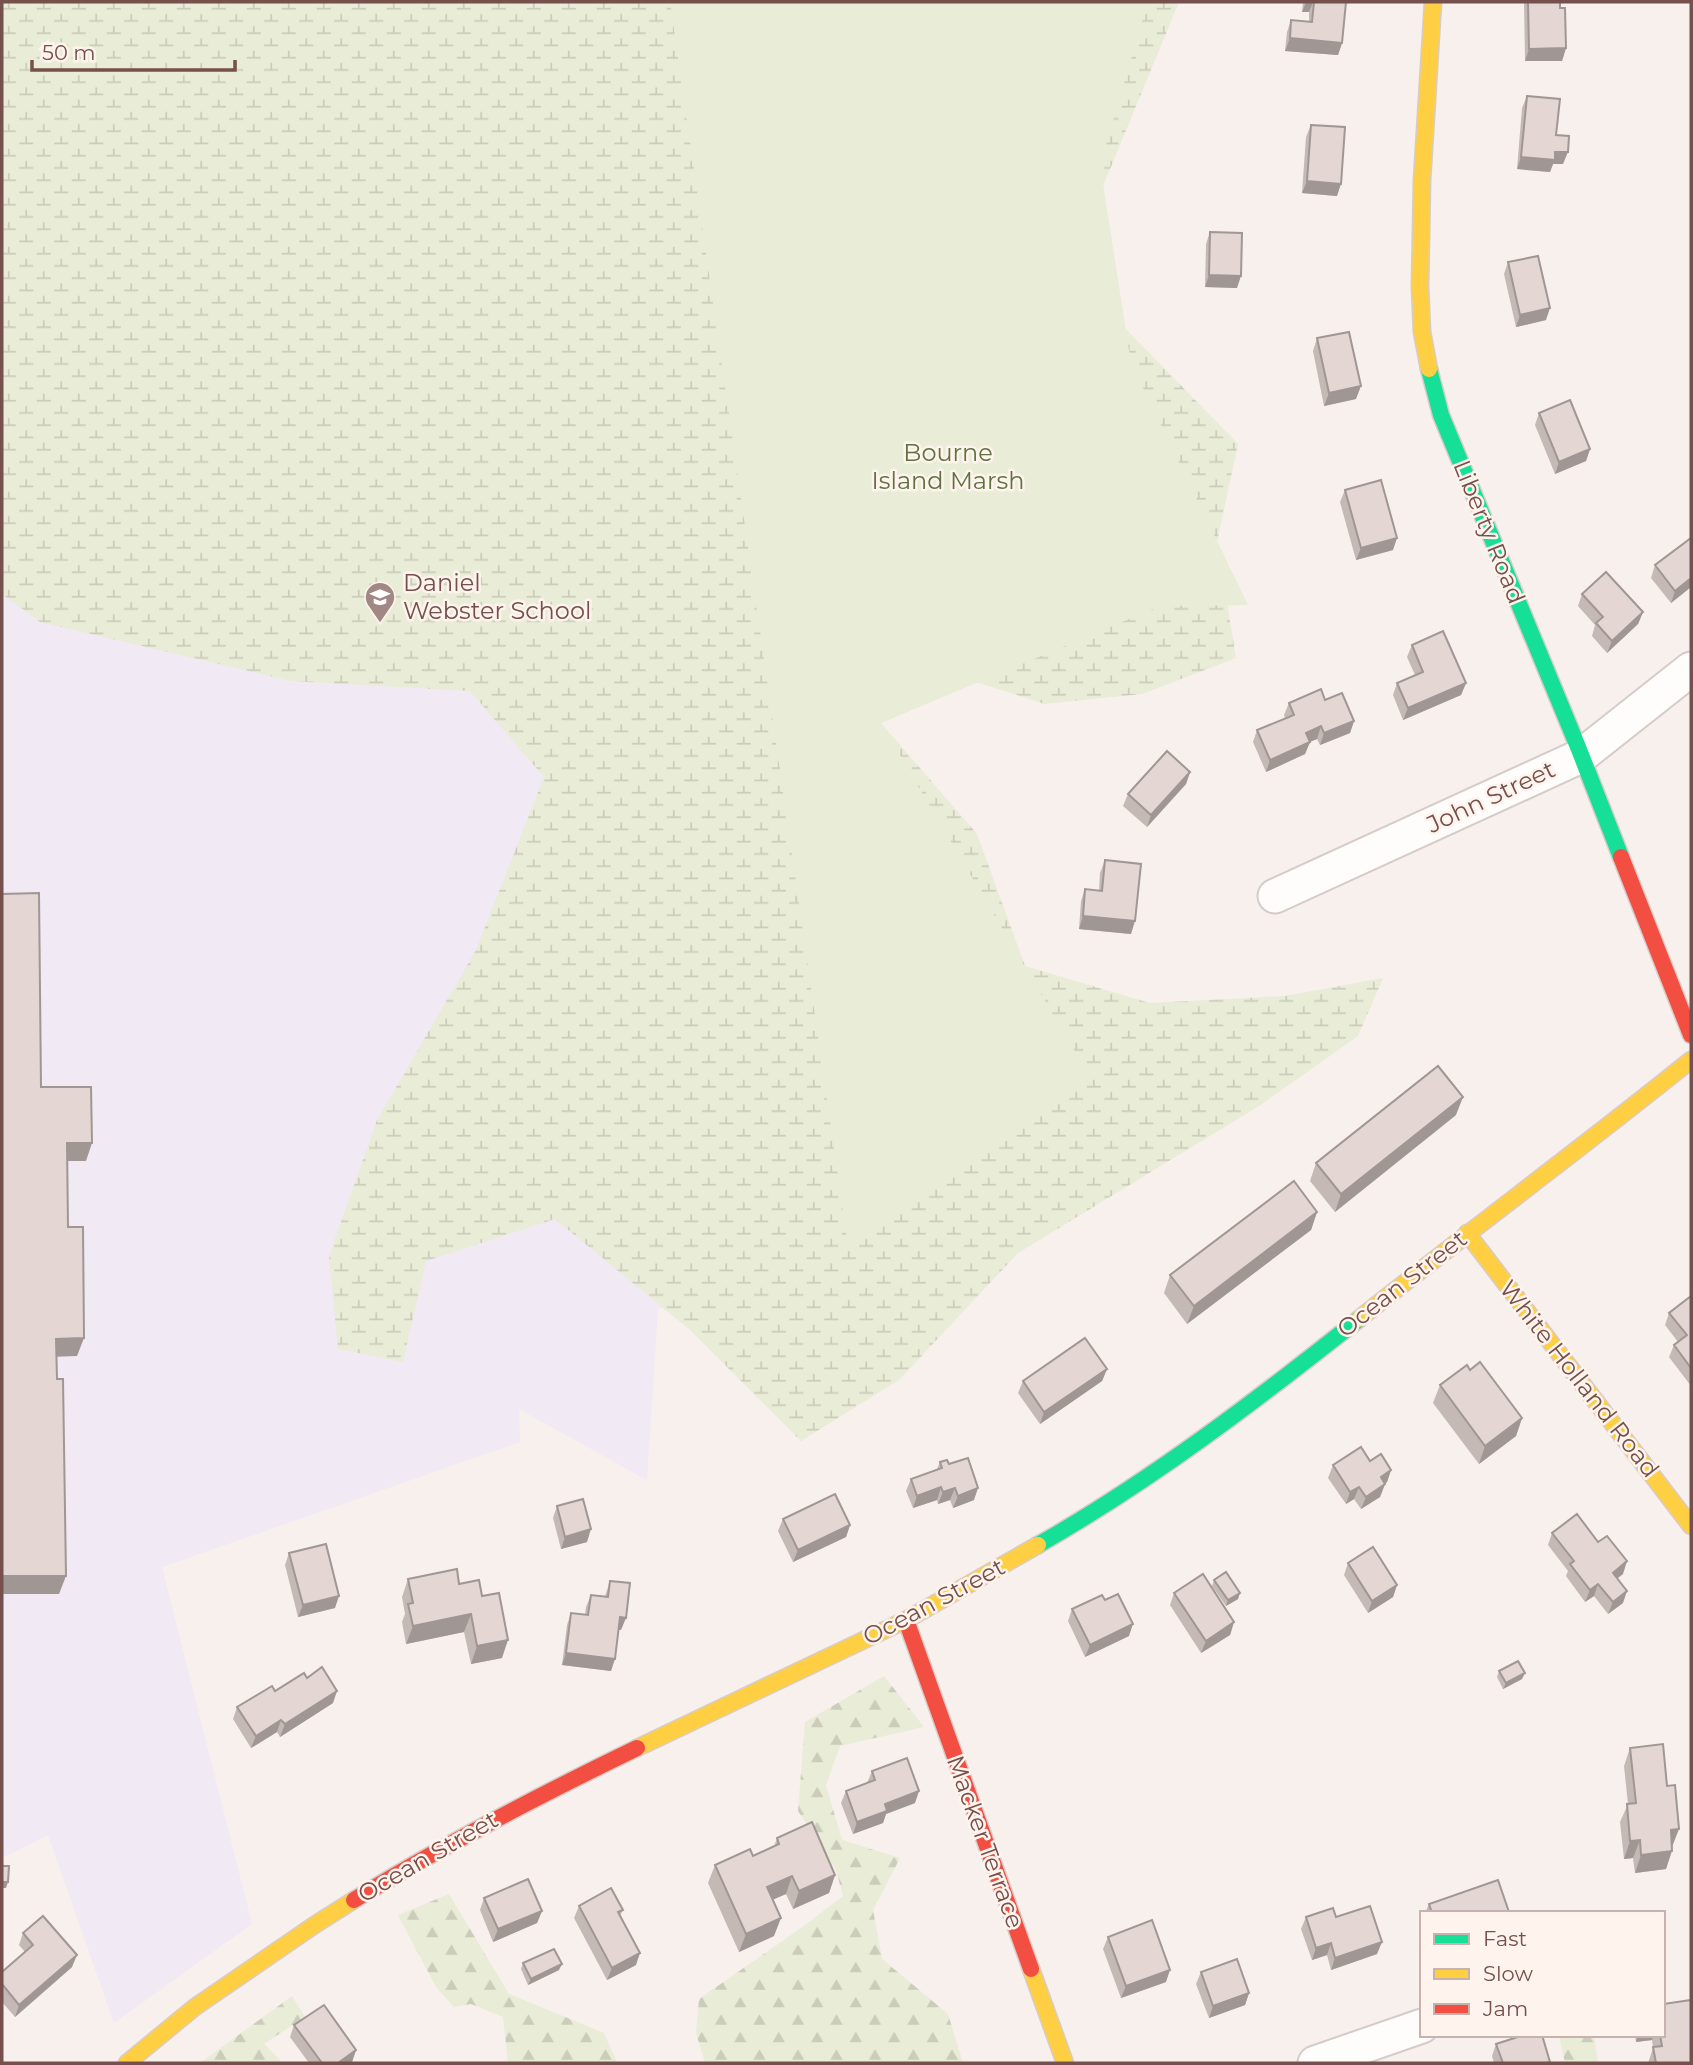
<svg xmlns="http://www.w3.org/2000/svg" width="1693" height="2065" font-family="Montserrat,sans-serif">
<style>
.education{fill:#f1e9f3}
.forest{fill:url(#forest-firs)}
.wetland{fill:url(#wetland-marsh)}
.park{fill:#e9ecd7}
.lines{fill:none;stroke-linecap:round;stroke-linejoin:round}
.street-casing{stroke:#d6cbc8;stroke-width:37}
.fast-casing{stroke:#d8ccc9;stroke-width:19}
.slow-casing{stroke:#d8ccc9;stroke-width:19}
.jam-casing{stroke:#d8ccc9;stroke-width:19}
.street{stroke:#fefdfc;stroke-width:33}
.fast{stroke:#16e098;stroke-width:16}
.slow{stroke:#ffcf43;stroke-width:16}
.jam{stroke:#f24e42;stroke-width:16}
.wall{fill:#c4b9b5}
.shaded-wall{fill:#a09694}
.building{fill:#e4d7d3;stroke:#a09694;stroke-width:2}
.labels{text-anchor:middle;stroke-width:5;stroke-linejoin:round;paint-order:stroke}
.park-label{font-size:24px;fill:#5d7441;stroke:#fff4ed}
.street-label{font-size:24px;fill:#75504c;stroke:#fff4ed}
.poi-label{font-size:24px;fill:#75504c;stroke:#fff4ed;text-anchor:start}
</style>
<defs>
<pattern id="forest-firs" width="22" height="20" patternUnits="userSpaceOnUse" patternTransform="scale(1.75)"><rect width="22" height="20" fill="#e9ecd7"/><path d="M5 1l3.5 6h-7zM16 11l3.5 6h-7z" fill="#cbccba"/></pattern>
<pattern id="wetland-marsh" width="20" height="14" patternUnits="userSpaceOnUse" patternTransform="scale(1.75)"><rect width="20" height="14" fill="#e9ecd7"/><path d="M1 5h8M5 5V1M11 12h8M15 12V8" fill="none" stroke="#cbccba"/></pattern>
</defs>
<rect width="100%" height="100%" fill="#f7f0ec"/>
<path class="education" d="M2 2H670L848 1246 658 1309 647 1480 519 1409 520 1442 162 1567 252 1924 114 2023 48 1835 2 1858Z"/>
<g class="forest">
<path d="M884 1676 924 1727 840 1746 826 1785 842 1840 900 1858 873 1910 882 1959 948 2014 963 2063H705L696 2033 699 1999 801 1928 843 1896 836 1870 798 1811 805 1722Z"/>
<path d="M449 1894 509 1994 604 2033 617 2063H508L503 2017 471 2004 454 2007 436 1987 398 1915Z"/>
<path d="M292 1996 305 2017 264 2044 283 2063H200Z"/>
<path d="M1559 2035H1594L1598 2063H1565Z"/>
</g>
<path class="wetland" d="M2 2H1179L1103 186 1125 328 1238 444 1217 542 1236 658 1142 694 1044 704 894 655 881 723 977 834 1025 966 1150 1003 1285 996 1383 978 1358 1036 1259 1106 1018 1253 899 1380 801 1441 690 1330 555 1219 426 1261 403 1362 338 1349 329 1256 377 1120 476 950 544 777 470 691 291 681 40 622 2 594Z"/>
<path class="park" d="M670 2H1148L1100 165 1131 363 1248 605 1160 606 881 723 1091 1079 848 1246Z"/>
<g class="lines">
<g class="street-casing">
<g id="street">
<path d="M1275 896 1581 756 1691 669"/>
<path d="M1315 2063 1422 2026"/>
</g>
</g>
<g class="fast-casing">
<g id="fast">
<path d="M1429 369 1441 415 1578 747 1621 857"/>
<path d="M1038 1545C1152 1480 1257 1400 1359 1319"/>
</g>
</g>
<g class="slow-casing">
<g id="slow">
<path d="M1429 369 1422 332 1420 287 1422 180 1433 2"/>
<path d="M1467 1233 1691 1526"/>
<path d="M1359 1319C1469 1231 1582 1148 1691 1060"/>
<path d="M637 1748 906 1620 1038 1545"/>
<path d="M1031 1969 1065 2063"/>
<path d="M127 2063 195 2007 316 1924 354 1900"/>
</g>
</g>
<g class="jam-casing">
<g id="jam">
<path d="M1621 857 1691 1035"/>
<path d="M906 1620 1031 1969"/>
<path d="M354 1900C445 1844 540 1795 637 1748"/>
</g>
</g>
<use href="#street" class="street"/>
<use href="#fast" class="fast"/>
<use href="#slow" class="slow"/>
<use href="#jam" class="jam"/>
</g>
<g class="wall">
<path d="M1303 2H1346L1342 43 1338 55 1285 51 1287 32 1291 20 1309 22V12H1302Z"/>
<path d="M1524 2H1560L1566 48 1562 61H1525Z"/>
<path d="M1527 96 1556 135 1563 164H1553L1550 172 1517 169 1522 108Z"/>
<path d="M1311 125 1337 196 1302 193 1306 137Z"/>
<path d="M1210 232 1237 288 1205 287 1206 244Z"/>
<path d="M1508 262 1546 320 1516 327 1504 274Z"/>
<path d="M1317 338 1356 399 1324 406 1313 351Z"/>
<path d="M1539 413 1590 449 1586 461 1555 474 1535 425Z"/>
<path d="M1345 490 1393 550 1356 560 1340 502Z"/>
<path d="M1691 538V587L1671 603 1651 578 1655 565Z"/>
<path d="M1582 594 1643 612 1638 624 1607 653 1592 636 1595 625 1578 606Z"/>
<path d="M1412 645 1466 683 1461 695 1403 720 1393 695 1397 683 1415 675 1407 657Z"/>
<path d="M1325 700 1354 721 1350 733 1320 745 1317 739 1310 742 1305 754 1266 772 1253 742 1257 730 1285 718 1284 715 1289 703Z"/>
<path d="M1190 772 1186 784 1147 827 1123 806 1128 794Z"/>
<path d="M1105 860 1131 934 1079 929 1081 901 1085 889 1099 891 1100 873Z"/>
<path d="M1456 1115 1335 1212 1310 1181 1316 1163Z"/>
<path d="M1317 1212 1311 1230 1187 1324 1164 1293 1170 1275Z"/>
<path d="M1691 1296V1386L1669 1357 1674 1345 1678 1342 1665 1325 1669 1313Z"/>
<path d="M1107 1369 1102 1381 1040 1424 1018 1393 1023 1381Z"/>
<path d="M1470 1370 1522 1418 1516 1436 1479 1464 1433 1403 1440 1385Z"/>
<path d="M1370 1461 1391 1470 1387 1482 1385 1484 1380 1497 1361 1509 1354 1499 1346 1504 1328 1478 1333 1465Z"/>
<path d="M940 1462 949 1464 974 1500 953 1508 950 1500 938 1504 937 1500 913 1508 906 1491 911 1479 937 1469Z"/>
<path d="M557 1506 587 1542 561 1549 553 1518Z"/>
<path d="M783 1519 850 1525 846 1537 793 1562 778 1531Z"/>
<path d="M1552 1533 1623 1574 1617 1578 1623 1603 1608 1614 1594 1596 1585 1602 1566 1576 1568 1571 1548 1545Z"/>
<path d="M289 1553 335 1608 298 1617 285 1565Z"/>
<path d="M1348 1563 1397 1585 1393 1597 1368 1613 1344 1575Z"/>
<path d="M408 1579 459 1584 482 1596 502 1658 471 1664 464 1632 406 1644 402 1622 405 1614 402 1597Z"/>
<path d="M1214 1580 1238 1599 1226 1606 1212 1586Z"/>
<path d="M610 1581 621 1630H619L611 1671 562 1665 567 1625 571 1613 585 1615 586 1607 591 1595 605 1596Z"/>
<path d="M1174 1593 1234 1622 1230 1635 1201 1653 1170 1605Z"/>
<path d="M1105 1600 1129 1636 1085 1657 1068 1621 1072 1609Z"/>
<path d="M1499 1671 1522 1679 1503 1689 1497 1677Z"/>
<path d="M307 1678 333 1703 280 1737 277 1732 251 1748 233 1719 237 1707Z"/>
<path d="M1630 1748 1672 1847 1666 1869 1635 1873 1633 1858 1624 1859 1620 1822 1628 1804 1624 1766Z"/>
<path d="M872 1771 915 1803 886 1814 883 1823 853 1834 841 1803 846 1791 867 1783Z"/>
<path d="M777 1838 835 1875 829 1893 793 1909 786 1894 772 1900 774 1936 739 1952 708 1883 715 1865 753 1856 774 1847Z"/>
<path d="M484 1898 542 1911 537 1923 493 1942 480 1910Z"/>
<path d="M1429 1904 1509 1912V1913H1425Z"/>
<path d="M579 1906 623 1910 620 1916 636 1965 607 1980 574 1918Z"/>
<path d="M1306 1917H1336L1377 1954 1331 1970 1327 1955 1312 1960 1301 1929Z"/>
<path d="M23 1933 72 1967 15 2017 2 2002V1972L25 1952 19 1945Z"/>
<path d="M1108 1937 1166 1982 1121 1998 1103 1949Z"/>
<path d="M523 1963 559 1970 528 1985 521 1969Z"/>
<path d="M1201 1972 1249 1993 1245 2005 1209 2018 1196 1984Z"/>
<path d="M294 2025 356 2050 352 2062 350 2063H309L290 2037Z"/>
<path d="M1635 2035H1663L1691 2063H1648L1653 2048 1652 2040 1636 2042Z"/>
<path d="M1496 2044 1550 2063H1494L1492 2056Z"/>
</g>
<g class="shaded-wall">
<path d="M1306 2H1313L1309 12H1302Z"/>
<path d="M1290 38 1342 43 1338 55 1285 51Z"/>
<path d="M1566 48 1562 61H1525L1529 49Z"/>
<path d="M1555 152H1568L1563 164H1553L1550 172 1517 169 1521 157Z"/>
<path d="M1307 181 1341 184 1337 196 1302 193Z"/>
<path d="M1209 275 1241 276 1237 288 1205 287Z"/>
<path d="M1550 308 1546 320 1516 327 1520 315Z"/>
<path d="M1361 386 1356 399 1324 406 1329 393Z"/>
<path d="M1590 449 1586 461 1555 474 1559 462Z"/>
<path d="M1397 538 1393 550 1356 560 1361 548Z"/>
<path d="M1691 578V587L1671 603 1675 591Z"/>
<path d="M1643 612 1638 624 1607 653 1612 641Z"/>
<path d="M1466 683 1461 695 1403 720 1408 708Z"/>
<path d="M1354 721 1350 733 1320 745 1324 733Z"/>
<path d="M1321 726 1317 739 1301 745 1306 733Z"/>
<path d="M1310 742 1305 754 1266 772 1270 760Z"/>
<path d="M1190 772 1186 784 1147 827 1151 815Z"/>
<path d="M1083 916 1135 921 1131 934 1079 929Z"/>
<path d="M1463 1097 1456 1115 1335 1212 1341 1194Z"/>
<path d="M67 1143H92L86 1161H60Z"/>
<path d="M1317 1212 1311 1230 1187 1324 1194 1306Z"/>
<path d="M84 1338 77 1356 49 1357 56 1339Z"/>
<path d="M1107 1369 1102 1381 1040 1424 1044 1412Z"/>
<path d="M1522 1418 1516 1436 1479 1464 1485 1446Z"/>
<path d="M1391 1470 1387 1482 1376 1490 1381 1477Z"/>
<path d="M1385 1484 1380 1497 1361 1509 1366 1497Z"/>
<path d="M941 1487 937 1500 913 1508 917 1496Z"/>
<path d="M1359 1487 1354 1499 1346 1504 1350 1492Z"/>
<path d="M955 1488 950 1500 938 1504 943 1492Z"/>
<path d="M978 1488 974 1500 953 1508 958 1496Z"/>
<path d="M850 1525 846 1537 793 1562 798 1550Z"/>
<path d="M591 1529 587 1542 561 1549 565 1537Z"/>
<path d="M1627 1561 1623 1574 1609 1585 1613 1573Z"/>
<path d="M2 1576H66L59 1594H2Z"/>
<path d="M1598 1584 1594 1596 1585 1602 1590 1590Z"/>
<path d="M1397 1585 1393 1597 1368 1613 1372 1601Z"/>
<path d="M1627 1591 1623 1603 1608 1614 1613 1602Z"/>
<path d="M1240 1593 1238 1599 1226 1606 1228 1600Z"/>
<path d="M339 1596 335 1608 298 1617 303 1605Z"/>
<path d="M471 1614 464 1632 406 1644 413 1626Z"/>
<path d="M620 1617 626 1618 621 1630H616Z"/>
<path d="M1234 1622 1230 1635 1201 1653 1206 1641Z"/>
<path d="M1133 1624 1129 1636 1085 1657 1090 1645Z"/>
<path d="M508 1640 502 1658 471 1664 477 1646Z"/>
<path d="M566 1653 615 1659 611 1671 562 1665Z"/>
<path d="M1525 1673 1522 1679 1503 1689 1506 1683Z"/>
<path d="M337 1691 333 1703 280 1737 285 1724Z"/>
<path d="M281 1720 277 1732 251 1748 256 1736Z"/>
<path d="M919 1791 915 1803 886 1814 883 1823 853 1834 857 1822 885 1804Z"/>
<path d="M1679 1829 1672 1847 1671 1830Z"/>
<path d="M1640 1840 1633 1858 1624 1859 1630 1841Z"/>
<path d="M1672 1851 1666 1869 1635 1873 1641 1855Z"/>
<path d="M835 1875 829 1893 793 1909 799 1891Z"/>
<path d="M792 1876 786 1894 760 1905 767 1887Z"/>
<path d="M2 1882H8L6 1888H2Z"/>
<path d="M542 1911 537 1923 493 1942 498 1929Z"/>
<path d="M781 1918 774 1936 739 1952 746 1934Z"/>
<path d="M1382 1942 1377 1954 1331 1970 1335 1958Z"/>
<path d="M1331 1943 1327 1955 1312 1960 1316 1948Z"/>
<path d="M640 1953 636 1965 607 1980 612 1968Z"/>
<path d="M77 1955 72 1967 15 2017 19 2005Z"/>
<path d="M562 1964 559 1970 528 1985 531 1979Z"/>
<path d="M1170 1970 1166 1982 1121 1998 1126 1986Z"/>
<path d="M1249 1993 1245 2005 1209 2018 1213 2006Z"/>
<path d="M1638 2035H1654L1652 2040 1636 2042Z"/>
<path d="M356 2050 352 2062 350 2063H338Z"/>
</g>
<g class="building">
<path d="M1314 2H1346L1342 43 1290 38 1291 20 1312 22Z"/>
<path d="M1528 2H1560V8H1565L1566 48 1529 49Z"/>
<path d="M1527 96 1560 99 1556 135 1569 136 1568 152H1555V160L1521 157Z"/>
<path d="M1311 125 1345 127 1341 184 1307 181Z"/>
<path d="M1210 232 1242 233 1241 276 1209 275Z"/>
<path d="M1538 256 1550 308 1520 315 1508 262Z"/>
<path d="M1349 332 1361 386 1329 393 1317 338Z"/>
<path d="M1570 400 1590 449 1559 462 1539 413Z"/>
<path d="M1381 480 1397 538 1361 548 1345 490Z"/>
<path d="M1691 538V578L1675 591 1655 565Z"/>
<path d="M1606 572 1643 612 1612 641 1596 623 1603 617 1582 594Z"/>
<path d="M1443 631 1466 683 1408 708 1397 683 1423 672 1412 645Z"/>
<path d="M1321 689 1325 700 1342 693 1354 721 1324 733 1321 726 1306 733 1310 742 1270 760 1257 730 1294 715 1289 703Z"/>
<path d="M1167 751 1190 772 1151 815 1128 794Z"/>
<path d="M1105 860 1141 864 1135 921 1083 916 1085 889 1102 891Z"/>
<path d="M39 893 41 1087H91L92 1143H67L68 1227H83L84 1338 56 1339 57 1379H63L66 1576H2V894Z"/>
<path d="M1438 1066 1463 1097 1341 1194 1316 1163Z"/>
<path d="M1294 1181 1317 1212 1194 1306 1170 1275Z"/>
<path d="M1691 1296V1368L1674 1345 1687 1335 1669 1313Z"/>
<path d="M1085 1338 1107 1369 1044 1412 1023 1381Z"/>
<path d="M1480 1362 1522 1418 1485 1446 1440 1385 1467 1365 1470 1370Z"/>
<path d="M1361 1447 1370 1461 1381 1454 1391 1470 1381 1477 1385 1484 1366 1497 1359 1487 1350 1492 1333 1465Z"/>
<path d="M968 1458 978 1488 958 1496 955 1488 943 1492 941 1487 917 1496 911 1479 942 1468 940 1462 947 1460 949 1464Z"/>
<path d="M835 1494 850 1525 798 1550 783 1519Z"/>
<path d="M583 1499 591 1529 565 1537 557 1506Z"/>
<path d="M1577 1514 1598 1542 1607 1536 1627 1561 1613 1573 1627 1591 1613 1602 1598 1584 1590 1590 1570 1564 1574 1561 1552 1533Z"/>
<path d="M326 1544 339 1596 303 1605 289 1553Z"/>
<path d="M1373 1547 1397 1585 1372 1601 1348 1563Z"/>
<path d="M457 1569 459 1584 479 1580 482 1596 499 1593 508 1640 477 1646 471 1614 413 1626 408 1604 413 1603 408 1579Z"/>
<path d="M1226 1572 1240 1593 1228 1600 1214 1580Z"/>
<path d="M1203 1574 1234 1622 1206 1641 1174 1593Z"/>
<path d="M610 1581 630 1583 626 1618 620 1617 615 1659 566 1653 571 1613 588 1615 591 1595 608 1597Z"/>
<path d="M1118 1594 1133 1624 1090 1645 1072 1609 1102 1595 1105 1600Z"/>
<path d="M1518 1661 1525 1673 1506 1683 1499 1671Z"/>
<path d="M322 1667 337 1691 285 1724 281 1720 256 1736 237 1707 272 1686 275 1691 304 1673 307 1678Z"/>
<path d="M1663 1744 1667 1786 1675 1785 1679 1829 1671 1830 1672 1851 1641 1855 1640 1840 1630 1841 1627 1804 1636 1803 1630 1748Z"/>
<path d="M907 1758 919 1791 885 1804 887 1811 857 1822 846 1791 875 1780 872 1771Z"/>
<path d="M812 1822 835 1875 799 1891 792 1876 767 1887 781 1918 746 1934 715 1865 750 1849 753 1856 779 1844 777 1838Z"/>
<path d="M2 1866H9L8 1882H2Z"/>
<path d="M528 1879 542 1911 498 1929 484 1898Z"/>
<path d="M1498 1880 1509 1912 1506 1913H1432L1429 1904Z"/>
<path d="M611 1888 623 1910 618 1912 640 1953 612 1968 579 1906Z"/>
<path d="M1370 1906 1382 1942 1335 1958 1331 1943 1316 1948 1306 1917 1333 1908 1336 1917Z"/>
<path d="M43 1916 77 1955 19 2005 2 1984V1972L33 1945 23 1933Z"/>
<path d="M1152 1920 1170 1970 1126 1986 1108 1937Z"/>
<path d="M554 1949 562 1964 531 1979 523 1963Z"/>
<path d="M1237 1959 1249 1993 1213 2006 1201 1972Z"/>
<path d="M1691 2000V2063H1656L1653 2047 1662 2046 1660 2035H1663V2004Z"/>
<path d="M324 2005 356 2050 338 2063H322L294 2025Z"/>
<path d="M1524 2035H1542L1550 2062 1545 2063H1503L1496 2044Z"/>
</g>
<defs>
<g id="school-pin" transform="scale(1.575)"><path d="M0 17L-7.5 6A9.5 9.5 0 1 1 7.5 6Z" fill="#a28884" stroke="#fff4ed"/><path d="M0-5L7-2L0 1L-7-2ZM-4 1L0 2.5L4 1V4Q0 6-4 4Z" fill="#fff"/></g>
</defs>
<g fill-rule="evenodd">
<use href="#school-pin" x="380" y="597"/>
</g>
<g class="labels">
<g class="park-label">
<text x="948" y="461">Bourne<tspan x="948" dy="28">Island Marsh</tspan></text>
</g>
<g class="street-label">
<text transform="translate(1489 532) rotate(68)" y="8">Liberty Road</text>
<text transform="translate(1491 797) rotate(-25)" y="8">John Street</text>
<text transform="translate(1402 1284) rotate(-38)" y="8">Ocean Street</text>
<text transform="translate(1579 1379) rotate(52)" y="8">White Holland Road</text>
<text transform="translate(934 1602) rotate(-28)" y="8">Ocean Street</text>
<text transform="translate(985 1842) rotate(70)" y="8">Macker Terrace</text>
<text transform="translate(428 1857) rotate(-30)" y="8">Ocean Street</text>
</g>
<g class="poi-label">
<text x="403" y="591">Daniel<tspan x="403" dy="28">Webster School</tspan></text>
</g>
</g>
<rect width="1693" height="2065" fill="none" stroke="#75504c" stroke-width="7"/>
<rect x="1420" y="1911" width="245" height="126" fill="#fff4ed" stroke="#c8b2ad" stroke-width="2"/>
<rect x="1434" y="1934" width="35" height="10" fill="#16e098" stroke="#c8b2ad" stroke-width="2"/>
<text x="1483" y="1946" font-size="21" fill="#75504c">Fast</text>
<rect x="1434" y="1969" width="35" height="10" fill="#ffcf43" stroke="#c8b2ad" stroke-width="2"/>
<text x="1483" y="1981" font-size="21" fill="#75504c">Slow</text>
<rect x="1434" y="2004" width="35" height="10" fill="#f24e42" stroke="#c8b2ad" stroke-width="2"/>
<text x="1483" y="2016" font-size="21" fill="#75504c">Jam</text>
<path d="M32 60v10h203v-10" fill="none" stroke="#75504c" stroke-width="3.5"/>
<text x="42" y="60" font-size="21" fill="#75504c" stroke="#fff4ed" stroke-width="5" paint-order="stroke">50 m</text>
</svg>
